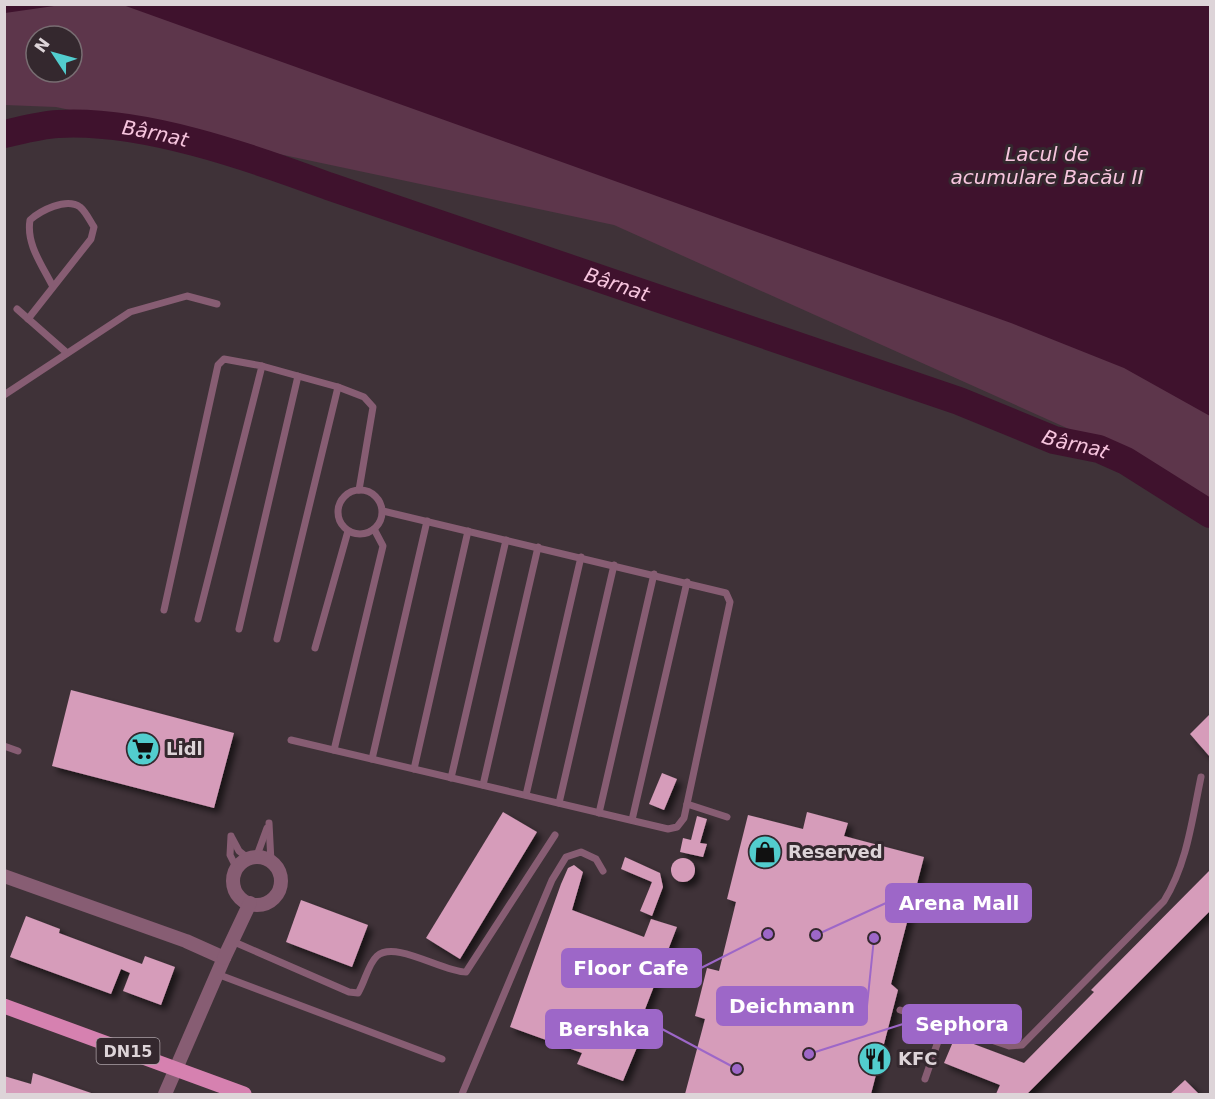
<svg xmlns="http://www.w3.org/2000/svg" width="1215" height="1099" font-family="'DejaVu Sans',sans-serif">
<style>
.green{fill:#5d364b;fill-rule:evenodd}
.water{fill:#3f122d}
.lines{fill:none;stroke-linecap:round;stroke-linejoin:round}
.river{stroke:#3f122d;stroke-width:28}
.building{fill:#d69cba;filter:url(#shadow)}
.lane{stroke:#875d73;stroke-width:7}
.street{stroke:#875d73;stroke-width:14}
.primary{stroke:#d681b0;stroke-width:15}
.labels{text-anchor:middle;stroke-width:6;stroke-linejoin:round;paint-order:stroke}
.shield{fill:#34282e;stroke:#aaa0a5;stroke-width:1.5}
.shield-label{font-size:16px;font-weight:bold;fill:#ddd4d8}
.poi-label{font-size:18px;font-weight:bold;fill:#ddd4d8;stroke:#34282e;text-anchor:start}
.water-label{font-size:20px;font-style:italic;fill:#f7c5de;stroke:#34282e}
.leader{fill:none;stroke:#9d67c8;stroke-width:2}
.callout-dot{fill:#9d67c8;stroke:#34282e;stroke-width:2}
.callout{fill:#9d67c8;stroke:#9d67c8;stroke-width:2}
.callout-label{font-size:20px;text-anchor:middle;font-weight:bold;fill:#fff}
</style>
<defs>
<filter id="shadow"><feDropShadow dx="5" dy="5" stdDeviation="3" flood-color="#0009"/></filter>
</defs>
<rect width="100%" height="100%" fill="#3f3238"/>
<path class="green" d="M5 5H1210V498L1107 446 614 225 56 107 5 105ZM36 36H72V72H36Z"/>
<g class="water">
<path d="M5 4H61V5L5 13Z"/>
<path d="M123 5H1210V416L1124 368 1011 323Z"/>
</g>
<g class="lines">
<path class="river" id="s1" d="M4 134C22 130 40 125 58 124 142 119 250 157 328 186L959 401 1054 440 1099 449 1126 461 1210 514"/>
</g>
<g class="building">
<path d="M71 690 234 733 214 808 52 766Z"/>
<path d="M1210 714V757L1190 734Z"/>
<path d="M662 773 677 779 664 810 649 804Z"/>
<path d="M503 812 537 832 460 959 426 938Z"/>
<path d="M807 812 848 823 844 836 924 857 891 984 898 990 871 1094H685L705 1019 695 1016 707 968 719 971 736 902 727 899 748 815 803 829Z"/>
<path d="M697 816 707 819 700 843 707 844 703 857 680 852 683 838 691 840Z"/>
<path d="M625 857 660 873 663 887 652 916 640 911 652 882 621 869Z"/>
<circle cx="683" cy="870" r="12"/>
<path d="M574 865 583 872 572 910 644 937 651 919 677 927 637 1030 643 1033 623 1081 577 1064 582 1053 510 1027 561 884 568 868Z"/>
<path d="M1210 870V911L1027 1094H996L1000 1085 944 1063 955 1037 1024 1063 1094 992 1091 990Z"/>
<path d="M301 900 368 925 352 967 286 942Z"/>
<path d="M26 916 60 929 59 933 142 964 145 956 175 967 161 1005 123 991 130 973 121 969 111 994 10 957Z"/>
<path d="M33 1073 94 1094H4V1076L31 1084Z"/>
<path d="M1185 1080 1199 1094H1170Z"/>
</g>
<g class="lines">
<g class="lane">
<path d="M17 309 67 353"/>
<path d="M28 319 91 239 94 227C90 221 86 212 80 207 66 197 40 211 30 220 26 244 42 265 52 285"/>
<path d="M338 387 364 397 373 407 359 490"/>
<path d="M4 395 130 312 187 296 217 304"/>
<circle cx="360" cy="512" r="22"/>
<path d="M383 511 726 593 730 602 687 804"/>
<path d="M164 610 218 365 224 359 262 366 198 619"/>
<path d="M239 629 298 376 262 366"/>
<path d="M277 639 338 387 298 376"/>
<path d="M315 648 348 531"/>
<path d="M291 740 668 829 677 827 684 818 687 804 727 817"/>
<path d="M4 746 18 751"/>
<path d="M334 750 383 546 374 529"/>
<path d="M372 759 427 521"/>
<path d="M414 769 468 531"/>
<path d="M451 778 506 540"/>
<path d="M483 785 538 547"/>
<path d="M526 795 581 557"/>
<path d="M559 803 614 565"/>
<path d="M599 813 654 574"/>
<path d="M632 820 687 582"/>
<path d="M269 823 271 862"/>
<path d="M231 836 230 855 237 869"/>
<path d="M232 838 239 851 249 859"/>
<path d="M256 858 267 828"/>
<path d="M232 941 349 992 358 993C365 982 368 964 377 956 395 940 443 972 466 972L555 835"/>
<path d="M217 974 442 1059"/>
<path d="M900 1010 944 1024"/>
<path d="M925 1079 944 1024 1009 1046 1022 1045 1164 901C1187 864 1192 820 1201 777"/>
<path d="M462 1094 552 880 566 857 581 852 596 859 603 871"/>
</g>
<g class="street">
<circle cx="257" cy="881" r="24"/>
<path d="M4 876 186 941 224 958 165 1094"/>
<path d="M224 958 250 903"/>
</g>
<path class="primary" d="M4 1006 244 1094"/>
</g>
<defs>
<g id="supermarket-disc" transform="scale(1.725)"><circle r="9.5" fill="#52cdce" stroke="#34282e"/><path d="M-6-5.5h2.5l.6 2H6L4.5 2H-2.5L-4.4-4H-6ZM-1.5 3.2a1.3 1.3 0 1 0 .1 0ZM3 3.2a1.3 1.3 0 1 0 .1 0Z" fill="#111"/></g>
<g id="shop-disc" transform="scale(1.725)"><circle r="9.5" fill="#52cdce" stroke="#34282e"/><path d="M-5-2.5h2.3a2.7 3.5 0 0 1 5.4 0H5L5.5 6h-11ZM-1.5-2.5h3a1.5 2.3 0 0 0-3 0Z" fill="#111"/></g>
<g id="restaurant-disc" transform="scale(1.725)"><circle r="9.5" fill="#52cdce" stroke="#34282e"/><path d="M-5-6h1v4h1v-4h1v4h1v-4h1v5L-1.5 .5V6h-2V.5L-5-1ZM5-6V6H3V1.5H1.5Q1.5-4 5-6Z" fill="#111"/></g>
</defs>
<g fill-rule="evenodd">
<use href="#supermarket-disc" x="143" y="749"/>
<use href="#shop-disc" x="765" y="852"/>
<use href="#restaurant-disc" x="875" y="1059"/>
</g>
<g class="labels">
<rect class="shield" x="96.5" y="1038" width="63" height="26" rx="4.5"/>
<g class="shield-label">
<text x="128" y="1057">DN15</text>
</g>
<g class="poi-label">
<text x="166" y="755">Lidl</text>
<text x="788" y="858">Reserved</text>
<text x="898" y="1065">KFC</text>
</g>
<g class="water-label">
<text dy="7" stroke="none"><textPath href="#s1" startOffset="153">Bârnat</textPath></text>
<text x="1047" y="161">Lacul de<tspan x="1047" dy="23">acumulare Bacău II</tspan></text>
<text dy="7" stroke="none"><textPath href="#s1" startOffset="639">Bârnat</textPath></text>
<text dy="7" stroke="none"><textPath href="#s1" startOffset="1125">Bârnat</textPath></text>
</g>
</g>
<path class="leader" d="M816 935L886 903M768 934L701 968M874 938L867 1006M809 1054L903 1024M737 1069L662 1029"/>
<g class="callout-dot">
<circle cx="816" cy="935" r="6"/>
<circle cx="768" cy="934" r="6"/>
<circle cx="874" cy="938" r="6"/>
<circle cx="809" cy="1054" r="6"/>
<circle cx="737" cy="1069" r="6"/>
</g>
<g class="callout">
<rect x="886" y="884" width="145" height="38" rx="6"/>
<rect x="562" y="949" width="139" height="38" rx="6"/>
<rect x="717" y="987" width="150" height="38" rx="6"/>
<rect x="903" y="1005" width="118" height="38" rx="6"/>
<rect x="546" y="1010" width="116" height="38" rx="6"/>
</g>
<g class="callout-label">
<text x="959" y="910">Arena Mall</text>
<text x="631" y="975">Floor Cafe</text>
<text x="792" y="1013">Deichmann</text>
<text x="962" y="1031">Sephora</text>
<text x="604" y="1036">Bershka</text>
</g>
<rect width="1215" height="1099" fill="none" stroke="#ddd4d8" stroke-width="12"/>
<g transform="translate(54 54) rotate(306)"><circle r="28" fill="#34282e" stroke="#786d72" stroke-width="1.5"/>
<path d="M0-4.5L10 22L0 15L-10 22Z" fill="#52cdce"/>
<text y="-9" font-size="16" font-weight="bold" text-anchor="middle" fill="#ddd4d8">N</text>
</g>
</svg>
